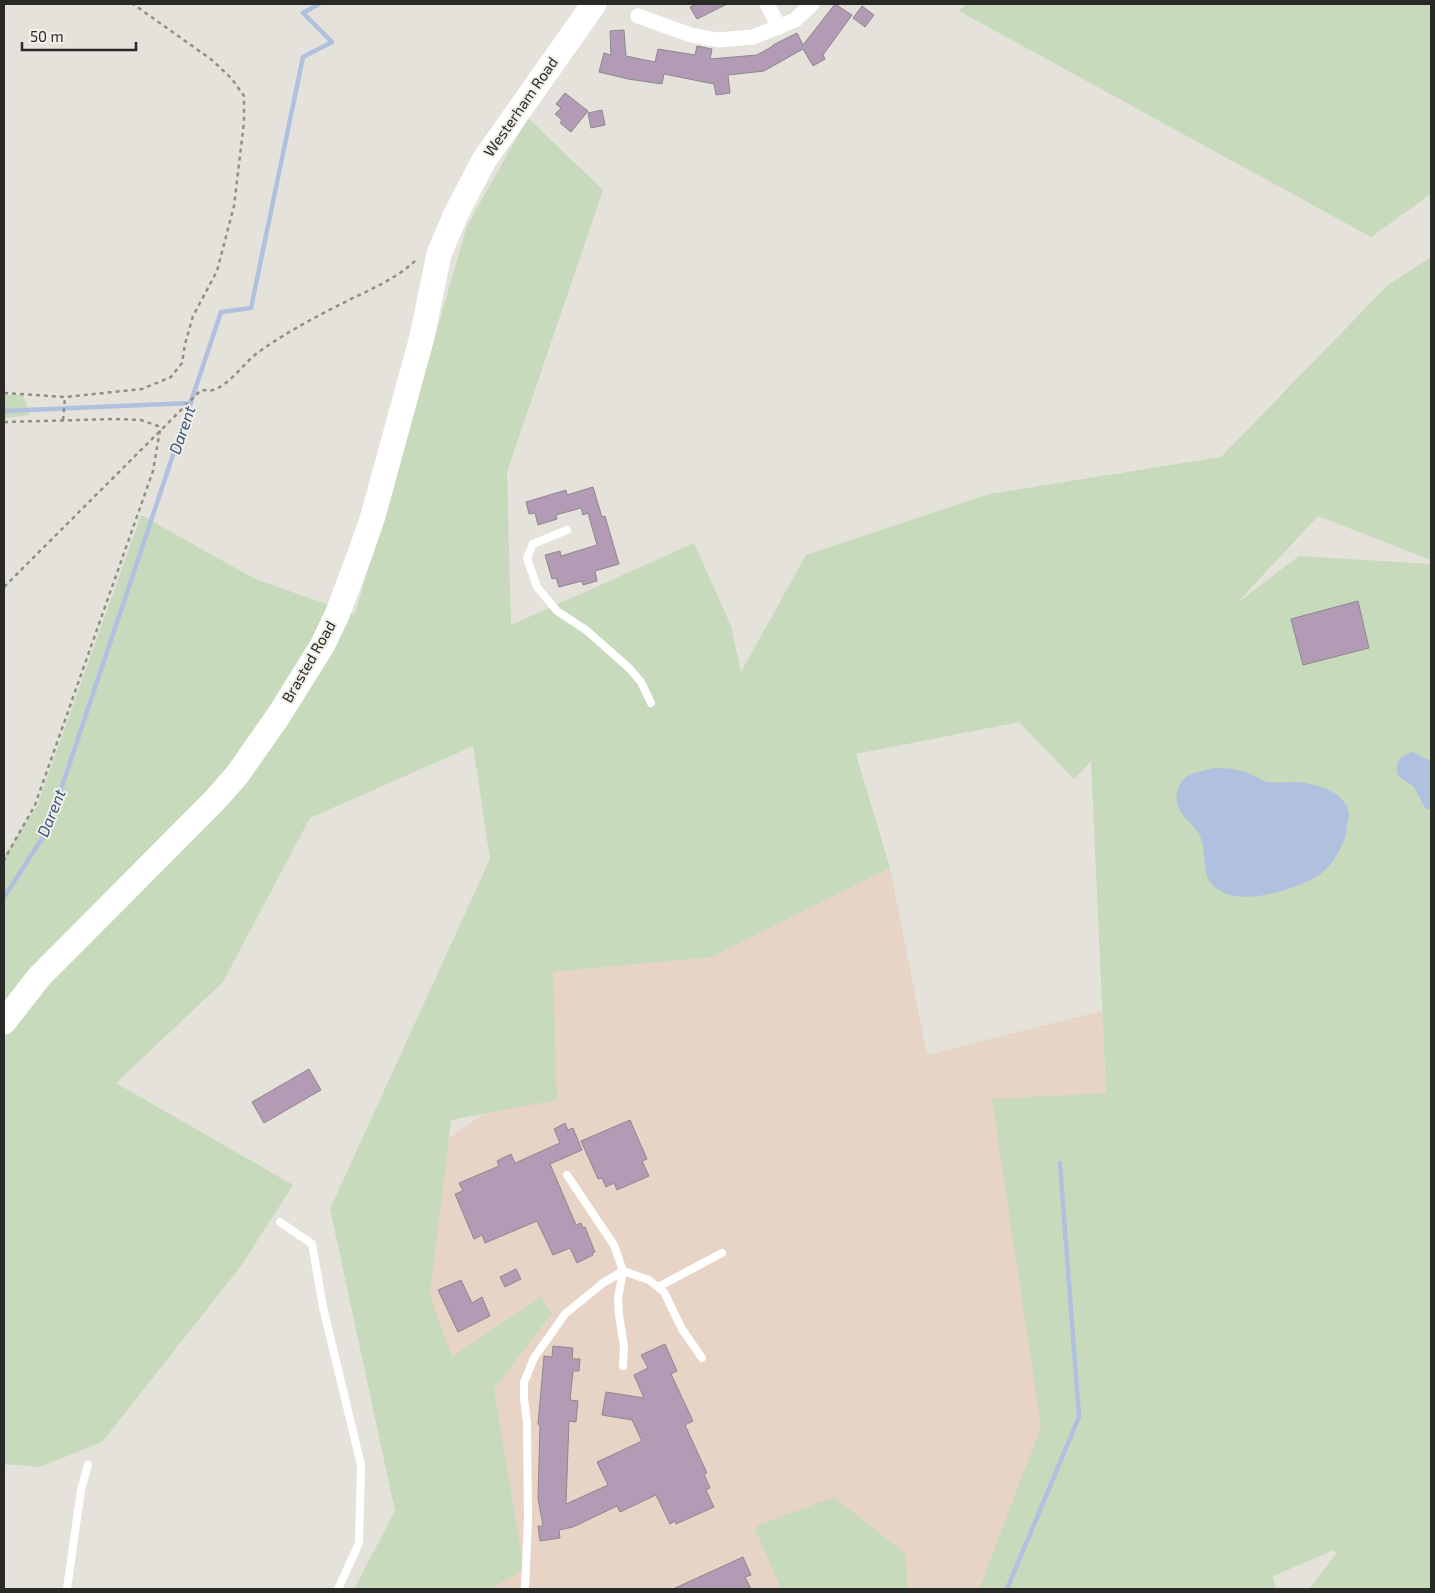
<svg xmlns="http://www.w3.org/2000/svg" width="1435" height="1593" font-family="'Exo 2',sans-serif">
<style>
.education{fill:#e8d4c6}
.green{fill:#c7dabb}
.water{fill:#b0c0df}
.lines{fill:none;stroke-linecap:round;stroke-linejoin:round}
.stream{stroke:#b0c0df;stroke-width:4.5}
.building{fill:#b39bb6;stroke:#8c888d}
.path{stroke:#8f8e88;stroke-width:2.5;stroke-dasharray:4 4;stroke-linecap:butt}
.lane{stroke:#fff;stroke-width:8}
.street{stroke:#fff;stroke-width:15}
.primary{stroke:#fff;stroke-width:25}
.labels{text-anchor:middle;stroke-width:4;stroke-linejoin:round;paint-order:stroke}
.street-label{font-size:15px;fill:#292926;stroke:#f1efe8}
.water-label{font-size:16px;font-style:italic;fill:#3a507c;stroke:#f1efe8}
</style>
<rect width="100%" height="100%" fill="#e4e2db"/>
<path class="education" d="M890 868 927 1055 1102 1011 1114 1268 982 1589H471L422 1295 449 1138 497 1105 553 972 712 957Z"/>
<g class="green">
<path d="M966 4H1431V194L1371 237 959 11Z"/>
<path d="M528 118 603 190 507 472 511 625 694 543 731 626 741 672 806 555 989 494 1221 457 1388 285 1431 257V560L1318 516 1236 604 1299 556 1431 564V1589H1309L1336 1554 1334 1550 1273 1576 1276 1589H979L1041 1427 992 1099 1106 1093 1091 761 1074 779 1019 722 856 754 890 868 712 957 553 972 557 1100 451 1120 430 1295 452 1357 540 1297 552 1313 494 1389 524 1569 491 1589H354L395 1511 330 1209 490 859 473 746 310 818 223 982 116 1083 293 1185 241 1266 102 1442 40 1467 4 1464V856L37 806 141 515 255 579 355 614 467 226Z"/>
<path d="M4 395H23L30 415 4 418Z"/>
<path d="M834 1497 905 1553 908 1589H781L754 1527Z"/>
</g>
<g class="water">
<path d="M1413 752 1431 761V810L1425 808 1414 787 1398 776C1394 763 1399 755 1413 752Z"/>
<path d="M1214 768C1226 768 1240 769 1251 774 1257 776 1262 781 1268 782 1277 783 1286 782 1295 782 1313 783 1348 791 1349 815 1349 818 1347 822 1347 826 1346 831 1346 836 1344 841 1334 862 1326 874 1304 883 1280 893 1231 908 1211 883 1202 871 1206 852 1201 839 1198 829 1189 823 1183 815 1172 801 1175 781 1192 774 1199 771 1207 770 1214 768Z"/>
</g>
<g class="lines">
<g class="stream">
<path d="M4 411 191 403"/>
<path d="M4 897 47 831 221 312 251 308 303 57 332 42 303 13 319 4"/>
<path d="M1007 1589 1079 1417 1060 1163"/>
</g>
</g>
<g class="building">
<path d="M697 4H727L697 19 690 7Z"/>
<path d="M835 4 852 15 823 55 825 59 813 66 803 49 764 71 728 75 730 93 716 95 714 84 664 74 662 84 628 79 599 72 604 53 611 55 610 31 624 30 626 56 655 62 658 49 695 55 697 46 712 49 710 59 757 55 773 46V45L797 33 803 45Z"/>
<path d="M862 6 874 15 865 27 853 18Z"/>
<path d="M565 93 588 111 571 132 560 123 562 120 555 114 561 108 556 104Z"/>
<path d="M602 110 605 125 591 128 588 113Z"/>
<path d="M593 487 602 517 605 516 619 564 595 571 597 581 583 585 582 581 559 587 556 578 552 579 545 555 560 551 561 556 597 545 588 513 583 515 581 508 556 515 557 519 538 525 535 513 529 514 526 502 566 490 567 495Z"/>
<path d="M1358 601 1369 648 1303 665 1291 619Z"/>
<path d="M309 1069 321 1090 264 1123 252 1102Z"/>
<path d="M630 1120 647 1159 642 1161 649 1176 617 1190 614 1183 606 1187 602 1178 598 1179 581 1141Z"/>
<path d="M565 1123 568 1130 573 1128 582 1150 550 1164 576 1225 581 1223 583 1228 585 1227 595 1252 592 1253 593 1255 577 1263 570 1248 553 1255 537 1221 485 1243 482 1235 474 1239 455 1194 463 1191 459 1183 499 1166 497 1161 511 1154 515 1163 560 1143 554 1129Z"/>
<path d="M516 1269 521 1279 505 1287 500 1277Z"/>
<path d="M461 1280 472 1303 482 1297 490 1316 458 1332 438 1290Z"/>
<path d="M665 1344 677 1371 671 1374 693 1421 685 1425 707 1473 704 1474 710 1488 706 1490 714 1507 676 1524 675 1521 670 1524 656 1495 620 1512 617 1506 573 1527 559 1530 560 1538 540 1541 538 1526H543L538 1498 540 1425 538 1424 544 1356 552 1357 553 1346 573 1348 572 1359H580L579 1371H573L570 1400 578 1401 576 1422 569 1421 566 1504 608 1485 597 1462 642 1441 632 1420 602 1415 606 1392 644 1398 634 1375 648 1368 641 1355Z"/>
<path d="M743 1557 751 1575 745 1577 751 1589H673Z"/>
</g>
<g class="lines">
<g class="path">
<path d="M4 393 65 397 142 389 171 377 182 363 185 344 193 316 217 271 234 206 244 122V96L232 79 212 60 133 4"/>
<path d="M63 420 65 397"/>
<path d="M4 422 115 419 141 420 158 426 160 430 153 471 35 805 4 860"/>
<path d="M4 587 201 390C205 390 209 391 213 390 229 386 245 361 260 351 287 332 317 316 347 301 371 289 396 279 416 260"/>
</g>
<g class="lane">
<path d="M567 530 533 544 527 558 537 587 557 611 586 630 629 668 641 682 651 703"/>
<path d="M567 1175 614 1245 623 1271 618 1298 619 1315 624 1347 623 1366"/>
<path d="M280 1222 312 1244 323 1307 361 1465 359 1543 338 1589"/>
<path d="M658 1287 722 1253"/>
<path d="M67 1589 81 1490 88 1465"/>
<path d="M525 1589 528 1519 527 1422 524 1399V1382L534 1358 565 1314 603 1283 623 1271 649 1280 664 1292 682 1329 702 1358"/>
</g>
<g class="street">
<path d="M767 4 779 27"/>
<path d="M638 16 691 35 718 40 753 37 795 20 812 4"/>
</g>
<path class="primary" d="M4 1022 39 977 215 800 237 775 279 715 322 646 337 615 361 551 373 516 422 337 439 254 456 214 484 160 594 4"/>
</g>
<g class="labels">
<g class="street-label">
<text transform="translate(521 107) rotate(-55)" y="5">Westerham Road</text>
<text transform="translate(309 662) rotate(-60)" y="5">Brasted Road</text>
</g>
<g class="water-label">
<text transform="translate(182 430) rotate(-71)" y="6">Darent</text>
<text transform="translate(51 813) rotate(-68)" y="6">Darent</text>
</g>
</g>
<rect width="1435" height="1593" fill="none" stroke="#292926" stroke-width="10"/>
<path d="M22 42v8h114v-8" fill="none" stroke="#292926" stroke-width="2.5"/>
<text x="30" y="42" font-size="15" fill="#292926" stroke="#f1efe8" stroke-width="4" paint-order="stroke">50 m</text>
</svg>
